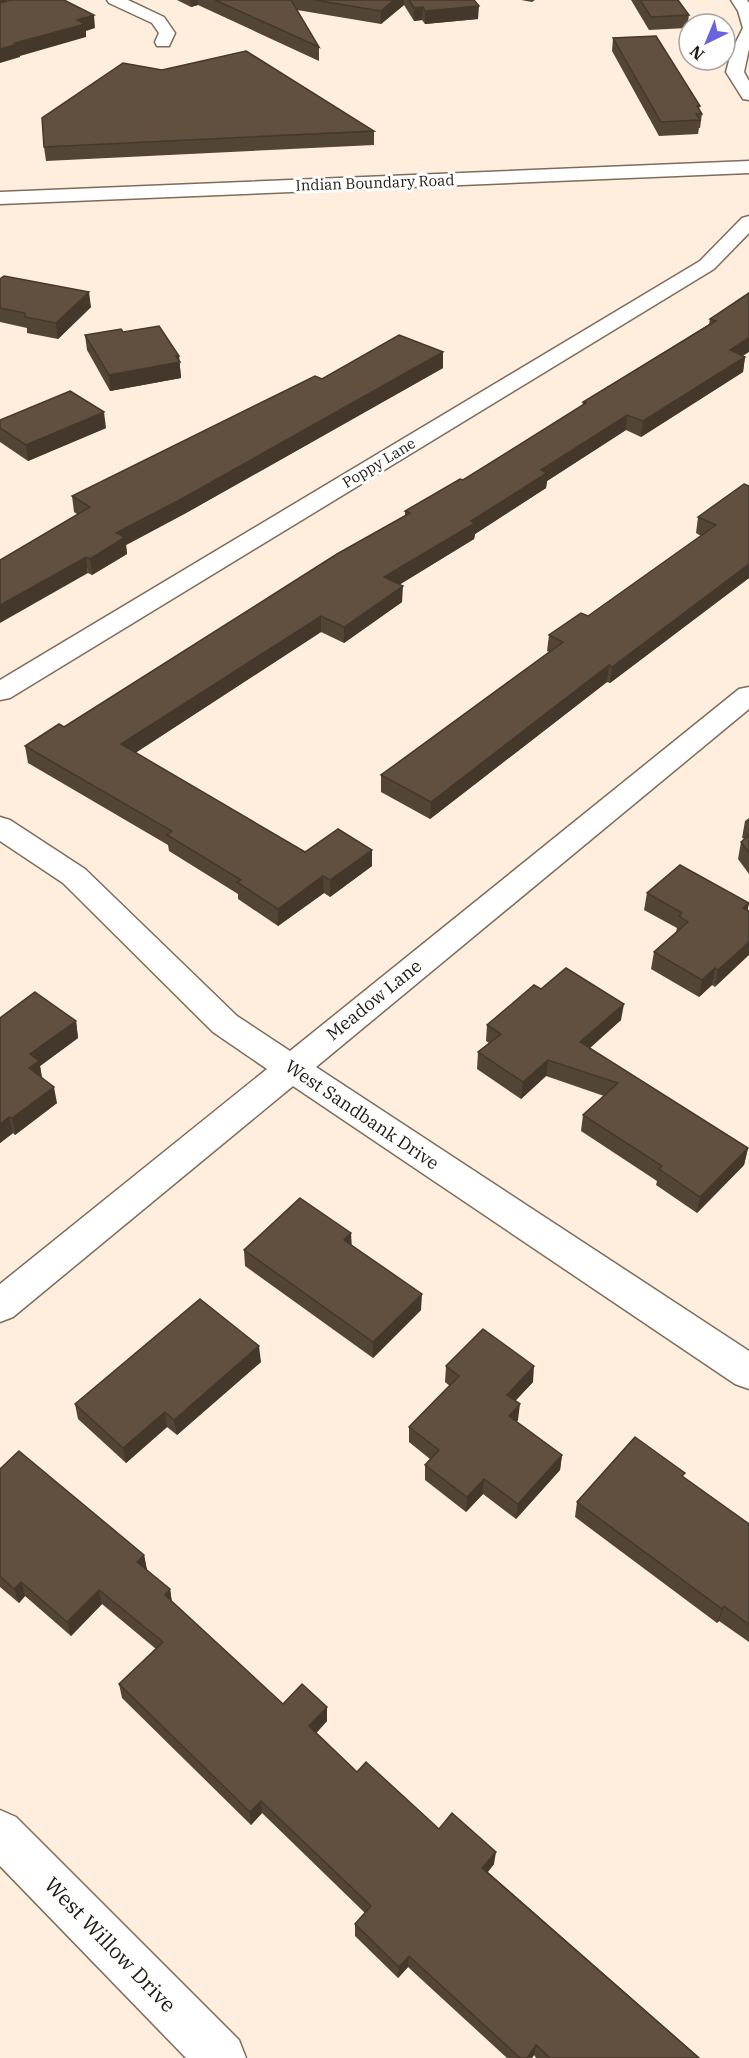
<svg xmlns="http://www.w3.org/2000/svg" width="749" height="2058" font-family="'IBM Plex Serif',serif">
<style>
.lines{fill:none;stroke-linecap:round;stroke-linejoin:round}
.street-casing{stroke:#7e6c5a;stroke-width:3}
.street{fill:#fff;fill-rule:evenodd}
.wall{fill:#534536}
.shaded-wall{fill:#44382c}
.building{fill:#61503f;stroke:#44382c;stroke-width:1.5}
.labels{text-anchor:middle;stroke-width:6;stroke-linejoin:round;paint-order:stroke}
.far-street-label{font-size:15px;fill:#201811;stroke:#fff}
.street-label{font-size:18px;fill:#201811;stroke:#fff}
.near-street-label{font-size:21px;fill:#201811;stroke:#fff}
</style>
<rect width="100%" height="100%" fill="#fed"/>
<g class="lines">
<g class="street-casing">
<g id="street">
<path d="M107 0H128L164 17 175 33 169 46H157L155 42 159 33 152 23 109 3Z"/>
<path d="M731 0H747L749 3V49L744 72 749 81V100L743 99 726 72 732 50 743 28 738 11Z"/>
<path d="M749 161V173L0 204V192Z"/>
<path d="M749 216V233L714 269 10 698 0 700V680L700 261 742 218Z"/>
<path d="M749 687V709L316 1067 749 1351V1389L735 1384 293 1086 13 1317 0 1322V1284L267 1069 213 1032 63 883 0 841V817L10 820 85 869 237 1016 290 1051 739 689Z"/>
<path d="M0 1810 16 1817 239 2040 246 2058H186L0 1866Z"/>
</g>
</g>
<use href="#street" class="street"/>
</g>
<g class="wall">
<path d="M177 0H474L478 19 425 24 422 20 414 21 404 5 381 24 297 10 319 47V61L198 5 191 7Z"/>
<path d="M521 0H535L532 2Z"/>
<path d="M631 0H678L689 15 687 28 649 30Z"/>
<path d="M613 38 700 106 699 109 702 114 700 128H699L698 134 659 136 612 51Z"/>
<path d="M374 131V145L46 161 44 147Z"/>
<path d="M0 279 91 307 58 339 27 333V328L0 322Z"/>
<path d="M749 293 743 356 745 357 743 372 641 437 626 430 547 481 546 488 475 534 474 539 399 585 402 602 344 643 321 632 135 753 305 852 372 850V866L330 897 324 893 278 926 238 899V894L169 851 168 845 28 763 25 746 64 727 405 516V511L463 480 582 406 583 402 709 324 710 319Z"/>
<path d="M123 332 179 356 181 378 110 391 87 350 85 335Z"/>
<path d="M443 368 186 513 126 545 127 554 92 575 88 573 77 514 74 512 72 496 322 379Z"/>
<path d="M0 420 106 428 28 461 0 442Z"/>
<path d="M749 486V578L610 683 607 682 430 819 381 792V775L549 652 547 651 549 635 588 616 701 536 696 533 698 517Z"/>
<path d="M749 818V874L738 859 741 842 745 839 742 838 745 821Z"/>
<path d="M647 893 749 903 715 987 712 985 699 997 651 969 654 952 676 932 677 928 644 910Z"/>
<path d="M541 989 621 1020 589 1048 748 1148 744 1165 697 1213 656 1185 657 1181 581 1131 583 1115 604 1096 546 1076 521 1099 477 1069 478 1052 489 1043 486 1041 487 1025Z"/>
<path d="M0 1018 76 1021 78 1038 40 1066 42 1078 57 1103 15 1135 13 1133 0 1143Z"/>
<path d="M352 1245 421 1310 373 1358 245 1266 244 1250Z"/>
<path d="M261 1362 177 1435 167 1427 126 1463 78 1419 75 1404Z"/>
<path d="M446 1366 533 1382 515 1401 518 1420 516 1422 562 1455 560 1470 516 1519 483 1494 466 1512 425 1480V1465L430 1459 409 1442V1427L450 1386 445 1382Z"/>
<path d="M0 1469 144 1555 147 1570 170 1589 172 1602 283 1704 327 1721 316 1733 357 1772 439 1829 494 1864 488 1872 700 2058H536L534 2055 532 2058H507L408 1967 398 1978 355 1936V1924L365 1913 262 1813 251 1825 122 1698 119 1684 156 1649 102 1604 71 1636 25 1596 19 1603 0 1587Z"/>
<path d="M684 1477 749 1524V1642L719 1621 717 1623 575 1517 577 1502Z"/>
</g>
<g class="shaded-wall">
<path d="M0 0H10L0 3Z"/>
<path d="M191 0H198V5L191 7Z"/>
<path d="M394 0H404V5L381 24V11Z"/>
<path d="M479 6 478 19 425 24V11Z"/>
<path d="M423 7 422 20 414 21V8Z"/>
<path d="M94 15 95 28 86 31V37L20 56V57L0 63V49L77 20Z"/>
<path d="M89 292 91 307 58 339 56 323Z"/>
<path d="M749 338V352L727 366 730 350Z"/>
<path d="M443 352V368L186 513 126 545 127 554 92 575 90 559 116 533Z"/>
<path d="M179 356 181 378 110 391 109 375Z"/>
<path d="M745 357 743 372 641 437 643 421Z"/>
<path d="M104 412 106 428 28 461 26 445Z"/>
<path d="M627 415 626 430 547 481 546 488 475 534 474 539 384 594V577L471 521 541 470Z"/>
<path d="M86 557 88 573 0 623V605Z"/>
<path d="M749 564V578L610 683 612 667Z"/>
<path d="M403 586 402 602 344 643V627Z"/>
<path d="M321 616V632L123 761 121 744Z"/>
<path d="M609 665 607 682 430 819 431 802Z"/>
<path d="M372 850V866L330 897V880Z"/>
<path d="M323 876 324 893 278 926V909Z"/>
<path d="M749 903 746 920 743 908Z"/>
<path d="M749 942V955L715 987 718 970Z"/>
<path d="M715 968 712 985 699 997 702 980Z"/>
<path d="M624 1004 621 1020 578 1059 580 1042Z"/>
<path d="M76 1021 78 1038 40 1066 42 1078 29 1068 30 1054Z"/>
<path d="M548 1060 546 1076 521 1099 523 1082Z"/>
<path d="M54 1087 57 1103 15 1135 12 1118Z"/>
<path d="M9 1117 13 1133 0 1143V1124Z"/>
<path d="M748 1148 744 1165 697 1213 700 1197Z"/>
<path d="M351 1233 352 1249 344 1240Z"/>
<path d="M422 1294 421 1310 373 1358V1342Z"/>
<path d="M259 1346 261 1362 177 1435 174 1420Z"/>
<path d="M534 1366 533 1382 506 1411 507 1395Z"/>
<path d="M520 1404 518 1420 507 1431 509 1416Z"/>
<path d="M165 1412 167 1427 126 1463 123 1448Z"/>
<path d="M562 1455 560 1470 516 1519 518 1504Z"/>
<path d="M484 1479 483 1494 466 1512 467 1497Z"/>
<path d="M144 1555 147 1570 137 1562Z"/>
<path d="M21 1582 25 1596 19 1603 14 1589Z"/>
<path d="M170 1589 172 1604 165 1595Z"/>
<path d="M99 1590 102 1604 71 1636 67 1622Z"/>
<path d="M724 1606 719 1621 717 1623 722 1609Z"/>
<path d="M327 1707V1721L310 1740 309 1726Z"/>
<path d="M261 1801 262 1813 251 1825 250 1812Z"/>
<path d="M496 1852 494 1864 481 1880 482 1868Z"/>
<path d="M409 1956 408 1967 398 1978 399 1967Z"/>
<path d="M536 2045 534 2055 532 2058H527Z"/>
</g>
<g class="building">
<path d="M12 0H64L94 15 77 20 85 24 15 43 18 44 0 49V3Z"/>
<path d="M215 0H291L319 47Z"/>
<path d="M315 0H394L381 11Z"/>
<path d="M409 0H474L479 6 425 11 423 7 414 8Z"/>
<path d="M640 0H678L689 15 651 17Z"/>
<path d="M656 36 700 106H697L702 114H696L700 120 661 122 613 38Z"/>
<path d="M246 51 374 131 44 147 42 118 123 63 162 70Z"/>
<path d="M4 276 89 292 56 323 25 317V313L0 308V279Z"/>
<path d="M749 293V338L730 350 745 357 643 421 627 415 541 470 547 473 471 521 475 523 384 577 403 586 344 627 321 616 121 744 305 852 338 829 372 850 330 880 323 876 278 909 237 882 241 880 167 835 172 831 25 746 59 724 64 727 337 554 410 513 405 511 460 479 463 480 586 403 583 402 716 321 710 319Z"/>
<path d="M159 326 179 356H176L180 362 109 375 85 335 121 329 123 332Z"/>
<path d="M399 335 443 352 185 497 116 533 125 537 90 559 86 557 0 605V560L90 507 72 496 315 376 322 379Z"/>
<path d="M70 391 104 412 26 445 0 428V420Z"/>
<path d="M744 484 749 486V564L612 667 609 665 431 802 381 775 563 642 549 635 581 613 588 616 716 525 698 517Z"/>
<path d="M749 835V853L741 842Z"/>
<path d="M680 865 749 903 743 908 749 911V942L718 970 715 968 702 980 654 952 688 922 679 916 682 913 647 893Z"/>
<path d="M566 968 624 1004 580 1042 748 1148 700 1197 659 1169 662 1166 583 1115 618 1083 548 1060 523 1082 478 1052 501 1034 487 1025 534 985 541 989Z"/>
<path d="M35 992 76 1021 30 1054 39 1061 29 1068 54 1087 12 1118 9 1117 0 1124V1018Z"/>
<path d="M300 1198 351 1233 344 1240 422 1294 373 1342 244 1250Z"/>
<path d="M200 1299 259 1346 174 1420 165 1412 123 1448 75 1404Z"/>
<path d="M483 1329 534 1366 507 1395 520 1404 509 1416 562 1455 518 1504 484 1479 467 1497 425 1465 439 1450 409 1427 459 1376 446 1366Z"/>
<path d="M635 1437 685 1473 682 1476 749 1524V1625L724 1606 722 1609 577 1502Z"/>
<path d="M19 1451 144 1555 137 1562 170 1589 165 1595 283 1704 302 1684 327 1707 309 1726 357 1772 366 1762 439 1829 452 1813 496 1852 482 1868 699 2058H550L536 2045 527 2058H520L409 1956 399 1967 355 1924 371 1906 261 1801 250 1812 119 1684 163 1642 99 1590 67 1622 21 1582 14 1589 0 1576V1469Z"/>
</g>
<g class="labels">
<g class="far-street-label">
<text transform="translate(375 183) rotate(-2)" y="5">Indian Boundary Road</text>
<text transform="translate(379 463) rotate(-31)" y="5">Poppy Lane</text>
</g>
<g class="street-label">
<text transform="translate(374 1000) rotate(-39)" y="6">Meadow Lane</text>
<text transform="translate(362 1115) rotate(34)" y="6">West Sandbank Drive</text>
</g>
<g class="near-street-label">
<text transform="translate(110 1945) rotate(46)" y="7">West Willow Drive</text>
</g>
</g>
<g transform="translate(707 42) rotate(223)"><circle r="28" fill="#ffffff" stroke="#a6a3a0" stroke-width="1.5"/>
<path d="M0-4.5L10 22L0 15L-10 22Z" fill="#6764dd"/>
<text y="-9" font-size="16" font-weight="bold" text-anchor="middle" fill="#201811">N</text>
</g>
</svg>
